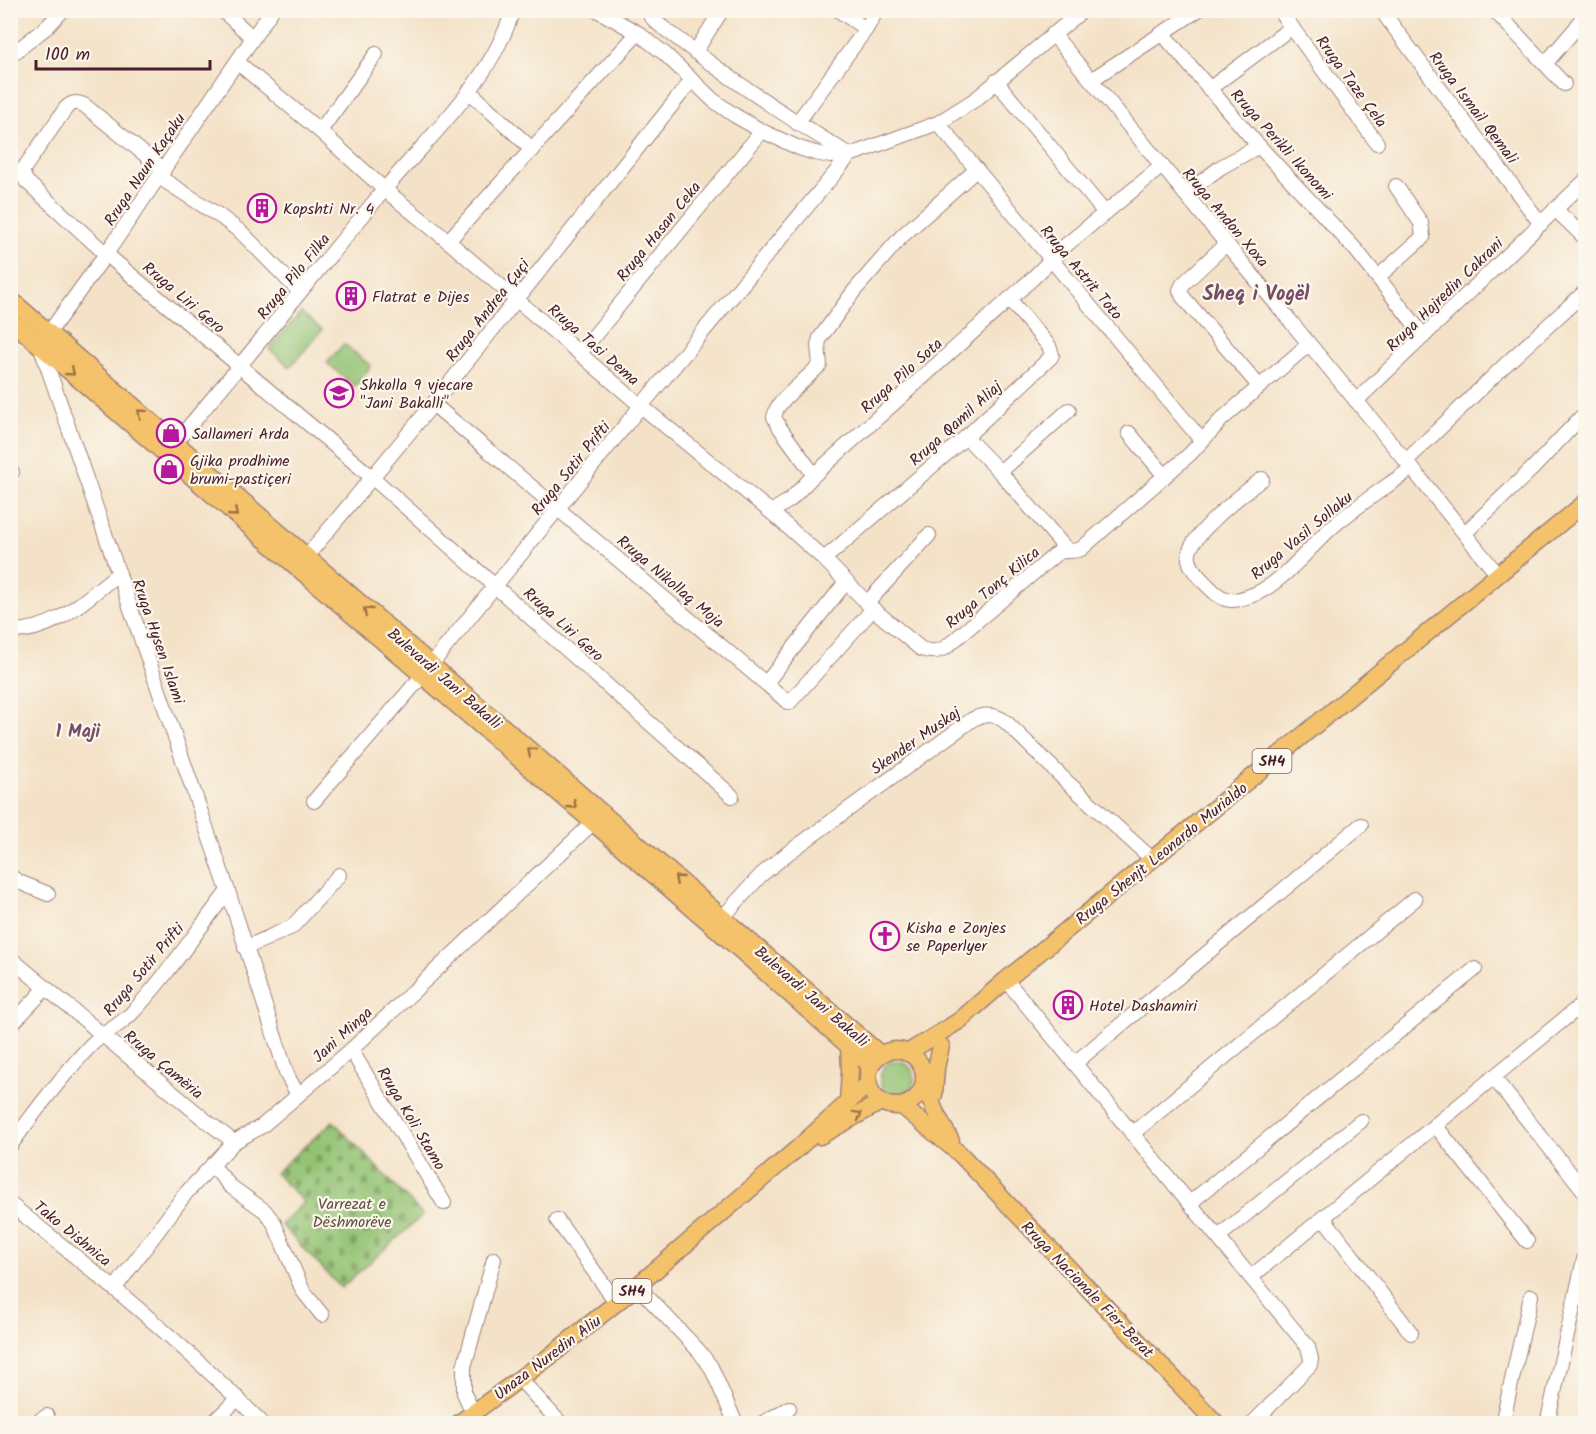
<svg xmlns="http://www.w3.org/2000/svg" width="1596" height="1434" font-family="Kalam,sans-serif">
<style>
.green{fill:#93c373;stroke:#6e714f;stroke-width:1.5}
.cemetery{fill:url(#cemetery-stones);stroke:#6e714f;stroke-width:1.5}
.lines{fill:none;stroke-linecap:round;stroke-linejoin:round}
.minor-casing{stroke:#9f807a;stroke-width:16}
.major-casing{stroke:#9f807a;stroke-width:19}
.minor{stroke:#fff;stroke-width:14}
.major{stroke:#f4c26a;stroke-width:16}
.oneway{stroke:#9f704a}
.labels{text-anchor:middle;stroke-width:4.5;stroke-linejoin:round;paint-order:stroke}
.shield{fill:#fbf7ec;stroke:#7f6065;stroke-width:1.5}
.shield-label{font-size:15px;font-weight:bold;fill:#4a1f2b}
.street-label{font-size:16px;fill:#4a1f2b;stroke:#fbf7ec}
.poi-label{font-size:16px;fill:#4a1f2b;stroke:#fbf7ec;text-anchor:start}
.park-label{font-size:16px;fill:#605041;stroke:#fbf7ec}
.neighbourhood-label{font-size:18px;font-weight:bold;fill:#754d66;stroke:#fbf7ec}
.quarter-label{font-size:20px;font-weight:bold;fill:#754d66;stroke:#fbf7ec}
</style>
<defs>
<pattern id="cemetery-stones" width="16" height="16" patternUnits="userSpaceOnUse" patternTransform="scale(1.5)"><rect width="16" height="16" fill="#93c373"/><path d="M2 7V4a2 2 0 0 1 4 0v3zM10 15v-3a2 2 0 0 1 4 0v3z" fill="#7a9e5f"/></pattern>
</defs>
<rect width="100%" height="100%" fill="#fbf7ec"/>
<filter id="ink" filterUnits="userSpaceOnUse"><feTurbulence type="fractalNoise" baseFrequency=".0167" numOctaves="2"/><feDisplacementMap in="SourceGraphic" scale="12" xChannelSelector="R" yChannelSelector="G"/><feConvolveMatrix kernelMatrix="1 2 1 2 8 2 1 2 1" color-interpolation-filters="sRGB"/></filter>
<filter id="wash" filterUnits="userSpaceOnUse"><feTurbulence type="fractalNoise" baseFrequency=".008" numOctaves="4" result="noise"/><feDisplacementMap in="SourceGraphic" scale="24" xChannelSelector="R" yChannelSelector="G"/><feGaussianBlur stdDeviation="1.35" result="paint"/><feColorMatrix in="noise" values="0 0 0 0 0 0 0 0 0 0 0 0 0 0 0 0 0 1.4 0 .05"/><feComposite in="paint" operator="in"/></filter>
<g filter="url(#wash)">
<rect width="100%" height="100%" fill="#f4e2c8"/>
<g class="green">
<path d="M301 312 322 330 290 367 269 349Z"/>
<path d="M344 344 371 366 355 386 327 363Z"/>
<circle cx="897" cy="1078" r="17"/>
</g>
<path class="cemetery" d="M333 1121 423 1215 341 1288 281 1225 304 1202 275 1173Z"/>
</g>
<g filter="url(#ink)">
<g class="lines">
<g class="minor-casing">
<g id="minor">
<path d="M222 10 253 38"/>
<path d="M272 10 106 254 40 345 228 891 287 1075 298 1095"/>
<path d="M597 10 638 33 665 54 713 100 734 115 762 131 799 148 815 153 831 156 850 155 938 123 976 99 1083 10"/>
<path d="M838 10 866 29"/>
<path d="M1279 10 1377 143"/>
<path d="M1381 10 1541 224"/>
<path d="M1494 10 1564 84"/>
<path d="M1162 33 1256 143 1356 250 1424 336"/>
<path d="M1053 34 1406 461 1498 575"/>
<path d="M695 52 722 10"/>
<path d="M10 56 48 26 63 10"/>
<path d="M237 62 320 131 385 190 448 241 641 406 771 512 824 559 873 609 921 649C930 652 936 652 945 648L1056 554C1065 548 1072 553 1081 549L1190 454 1222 419 1309 344"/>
<path d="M1545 64 1576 28 1586 11"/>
<path d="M1091 80 1198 10"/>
<path d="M996 81 1105 213"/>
<path d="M1209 89 1292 27"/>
<path d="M469 91 533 150"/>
<path d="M797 123 866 29 877 10"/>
<path d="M938 123 1202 441"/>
<path d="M320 131 376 54"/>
<path d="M164 170 84 105C76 102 72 102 66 108L22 171 26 181 106 254 373 478 732 796"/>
<path d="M159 177 221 217 242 233 300 292"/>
<path d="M1185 194 1221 167 1259 146"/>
<path d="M1555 209 1586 239"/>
<path d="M448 241 638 33"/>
<path d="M1226 244 1183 284 1180 290 1183 297 1259 386"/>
<path d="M1378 277 1423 237 1421 223 1396 186"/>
<path d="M580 353 762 131"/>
<path d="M1356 401 1586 180"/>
<path d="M433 404 789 703 873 609"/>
<path d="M1129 433 1165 476"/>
<path d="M966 437 1000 472 1067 550"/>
<path d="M175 443C246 360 314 274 384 190 431 135 491 81 513 10"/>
<path d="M1406 461 1505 365 1586 291"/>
<path d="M1000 472 1069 410"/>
<path d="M10 474 12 472"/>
<path d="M814 475 780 428 774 417 777 408 785 398 820 365 818 345 820 338 854 291 902 236 976 170"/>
<path d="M1262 479C1245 492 1191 534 1189 554 1187 567 1202 580 1210 588 1225 604 1235 602 1255 594 1281 584 1310 547 1331 528 1356 506 1385 488 1412 468"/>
<path d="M771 512 790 500 814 475 1033 278 1065 246 1162 166"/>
<path d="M1465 533 1533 468 1586 412"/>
<path d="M306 557 433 404 692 80"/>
<path d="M824 559 966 437 1050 358 1052 355 1049 346 1009 299"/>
<path d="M867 603 929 535"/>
<path d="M10 631C56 632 85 599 119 573"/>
<path d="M766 683 846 582"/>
<path d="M314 801 422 676 641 406 850 155C792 120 735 83 681 41 670 32 653 23 647 10"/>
<path d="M10 876 19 882 48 894"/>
<path d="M722 918 761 875 788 853 973 719C986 713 996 714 1007 723L1067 782 1153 860"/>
<path d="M245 948 292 927 339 875"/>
<path d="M10 958 204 1119 234 1142"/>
<path d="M1006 980 1308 1347 1311 1359 1310 1365 1252 1424"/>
<path d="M10 1026 46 988"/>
<path d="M351 1050 444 1203"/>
<path d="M1075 1063 1361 825"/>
<path d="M1493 1077 1586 1193"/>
<path d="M1435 1125 1527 1241"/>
<path d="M1132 1134 1415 899"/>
<path d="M10 1146C35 1111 62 1076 91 1045 103 1033 119 1026 131 1014 167 976 196 932 228 891"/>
<path d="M212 1165 230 1186 265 1211 274 1223 303 1291 322 1315"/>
<path d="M1190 1203 1475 969"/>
<path d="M10 1204C98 1274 184 1344 263 1424"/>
<path d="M1323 1217 1411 1333"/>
<path d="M557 1220 617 1303"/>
<path d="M1218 1237 1361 1121"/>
<path d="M1251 1277 1586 1001"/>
<path d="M637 1286 699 1351 711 1367 736 1424"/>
<path d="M115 1288 186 1193 234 1142 262 1126 351 1050 599 817"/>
<path d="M520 1379 561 1424"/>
<path d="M473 1413 464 1393V1367L494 1259"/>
<path d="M34 1424 47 1416"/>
<path d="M212 1424 238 1398"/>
<path d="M761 1424 789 1408"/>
<path d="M1502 1424 1531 1296"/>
<path d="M1547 1424 1585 1255"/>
</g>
</g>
<g class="major-casing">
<g id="major">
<path d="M10 299 881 1055"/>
<path d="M10 320 713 926 871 1066"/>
<circle cx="896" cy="1078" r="28"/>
<path d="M907 1053 959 1021 1006 980 1586 502"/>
<path d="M924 1083 935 1111 951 1141"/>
<path d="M934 1095 936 1068 941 1046"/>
<path d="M848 1101 850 1072 849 1046"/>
<path d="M902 1106 960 1154 1217 1424"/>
<path d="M820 1136 881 1102"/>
<path d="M458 1424 549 1357 637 1286 798 1148 869 1083"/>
</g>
</g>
<use href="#minor" class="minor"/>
<use href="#major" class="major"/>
</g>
<defs><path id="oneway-chevron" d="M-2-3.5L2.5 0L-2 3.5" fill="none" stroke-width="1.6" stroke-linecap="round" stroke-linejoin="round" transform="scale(1.5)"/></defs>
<g class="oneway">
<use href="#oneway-chevron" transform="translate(71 372) rotate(41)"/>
<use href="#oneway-chevron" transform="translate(141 413) rotate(-139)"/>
<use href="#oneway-chevron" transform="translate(234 513) rotate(41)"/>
<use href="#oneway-chevron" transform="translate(367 611) rotate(-139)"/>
<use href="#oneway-chevron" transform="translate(531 751) rotate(-139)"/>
<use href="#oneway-chevron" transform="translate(573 805) rotate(41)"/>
<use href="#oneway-chevron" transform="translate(678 879) rotate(-139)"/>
<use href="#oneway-chevron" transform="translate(858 1115) rotate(-29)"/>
</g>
</g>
<defs>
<g id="building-ring" transform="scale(1.5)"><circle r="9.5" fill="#fbf7ec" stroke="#b5179e" stroke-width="1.5"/><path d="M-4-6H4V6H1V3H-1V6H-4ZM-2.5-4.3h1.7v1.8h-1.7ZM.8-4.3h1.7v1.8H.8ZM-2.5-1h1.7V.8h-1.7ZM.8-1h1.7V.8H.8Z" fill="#b5179e"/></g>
<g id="school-ring" transform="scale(1.5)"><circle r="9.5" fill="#fbf7ec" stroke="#b5179e" stroke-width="1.5"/><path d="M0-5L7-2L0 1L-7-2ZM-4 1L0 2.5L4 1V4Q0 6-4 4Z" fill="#b5179e"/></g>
<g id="shop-ring" transform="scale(1.5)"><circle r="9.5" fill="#fbf7ec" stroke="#b5179e" stroke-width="1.5"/><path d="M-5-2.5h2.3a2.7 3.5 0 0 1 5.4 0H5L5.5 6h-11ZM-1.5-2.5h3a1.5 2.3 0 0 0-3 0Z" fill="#b5179e"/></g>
<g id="church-ring" transform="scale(1.5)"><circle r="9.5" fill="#fbf7ec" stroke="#b5179e" stroke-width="1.5"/><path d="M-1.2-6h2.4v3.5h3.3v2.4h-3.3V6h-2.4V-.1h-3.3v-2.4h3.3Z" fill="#b5179e"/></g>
</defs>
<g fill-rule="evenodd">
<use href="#building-ring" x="262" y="208"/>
<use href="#building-ring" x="351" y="296"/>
<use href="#school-ring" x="339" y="393"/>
<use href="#shop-ring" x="171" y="433"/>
<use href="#shop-ring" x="169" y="469"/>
<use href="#church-ring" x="885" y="936"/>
<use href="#building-ring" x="1068" y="1005"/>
</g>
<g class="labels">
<g class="shield">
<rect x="1252.5" y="749" width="39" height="24" rx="4.5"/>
<rect x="612.5" y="1279" width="39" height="24" rx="4.5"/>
</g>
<g class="shield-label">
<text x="1272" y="766">SH4</text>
<text x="632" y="1296">SH4</text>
</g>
<g class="street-label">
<text transform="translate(1352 81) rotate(54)" y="6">Rruga Taze Çela</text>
<text transform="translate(1474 107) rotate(53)" y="6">Rruga Ismail Qemali</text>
<text transform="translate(1282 144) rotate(48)" y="6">Rruga Perikli Ikonomi</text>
<text transform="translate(144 169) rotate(-56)" y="6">Rruga Naun Kaçaku</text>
<text transform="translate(1226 217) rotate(50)" y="6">Rruga Andon Xoxa</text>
<text transform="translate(658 231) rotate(-51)" y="6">Rruga Hasan Ceka</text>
<text transform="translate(1082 272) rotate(50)" y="6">Rruga Astrit Toto</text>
<text transform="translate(293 276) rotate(-51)" y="6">Rruga Pilo Filka</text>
<text transform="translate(1444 294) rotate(-44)" y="6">Rruga Hajredin Cakrani</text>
<text transform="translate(184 297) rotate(40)" y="6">Rruga Liri Gero</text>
<text transform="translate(487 310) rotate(-52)" y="6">Rruga Andrea Çuçi</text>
<text transform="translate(594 344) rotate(41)" y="6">Rruga Tasi Dema</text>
<text transform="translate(901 375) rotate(-42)" y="6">Rruga Pilo Sota</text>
<text transform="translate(955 423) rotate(-42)" y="6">Rruga Qamil Aliaj</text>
<text transform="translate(570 468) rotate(-51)" y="6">Rruga Sotir Prifti</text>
<text transform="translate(1301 535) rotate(-40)" y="6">Rruga Vasil Sollaku</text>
<text transform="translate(671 581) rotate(40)" y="6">Rruga Nikollaq Moja</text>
<text transform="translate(992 587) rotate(-40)" y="6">Rruga Tonç Kilica</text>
<text transform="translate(564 624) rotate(42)" y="6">Rruga Liri Gero</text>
<text transform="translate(159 641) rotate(71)" y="6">Rruga Hysen Islami</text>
<text transform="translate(445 678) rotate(41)" y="6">Bulevardi Jani Bakalli</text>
<text transform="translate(915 740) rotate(-35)" y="6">Skender Muskaj</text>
<text transform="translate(1161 853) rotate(-39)" y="6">Rruga Shenjt Leonardo Murialdo</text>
<text transform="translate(143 969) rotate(-50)" y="6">Rruga Sotir Prifti</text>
<text transform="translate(812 996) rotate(41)" y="6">Bulevardi Jani Bakalli</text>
<text transform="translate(342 1034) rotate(-42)" y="6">Jani Minga</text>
<text transform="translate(164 1064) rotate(40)" y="6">Rruga Çamëria</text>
<text transform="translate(412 1118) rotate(59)" y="6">Rruga Koli Stamo</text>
<text transform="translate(73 1233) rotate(39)" y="6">Tako Dishnica</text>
<text transform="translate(1088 1289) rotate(46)" y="6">Rruga Nacionale Fier-Berat</text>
<text transform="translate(547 1357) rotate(-37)" y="6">Unaza Nuredin Aliu</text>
</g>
<g class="poi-label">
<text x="283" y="214">Kopshti Nr. 4</text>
<text x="372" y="302">Flatrat e Dijes</text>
<text x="360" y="390">Shkolla 9 vjecare<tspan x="360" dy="18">"Jani Bakalli"</tspan></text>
<text x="192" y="439">Sallameri Arda</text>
<text x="190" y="466">Gjika prodhime<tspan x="190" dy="18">brumi-pastiçeri</tspan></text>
<text x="906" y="933">Kisha e Zonjes<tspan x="906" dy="18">se Paperlyer</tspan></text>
<text x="1089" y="1011">Hotel Dashamiri</text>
</g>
<g class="park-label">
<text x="352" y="1209">Varrezat e<tspan x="352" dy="18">Dëshmorëve</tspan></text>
</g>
<g class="neighbourhood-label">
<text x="78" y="737">1 Maji</text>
</g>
<g class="quarter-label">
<text x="1256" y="300">Sheq i Vogël</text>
</g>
</g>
<rect width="1596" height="1434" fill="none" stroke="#fbf7ec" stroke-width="36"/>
<path d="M36 60v9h174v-9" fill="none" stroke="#4a1f2b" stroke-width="3"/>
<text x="45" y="60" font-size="18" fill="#4a1f2b" stroke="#fbf7ec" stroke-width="4.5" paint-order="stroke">100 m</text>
</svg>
